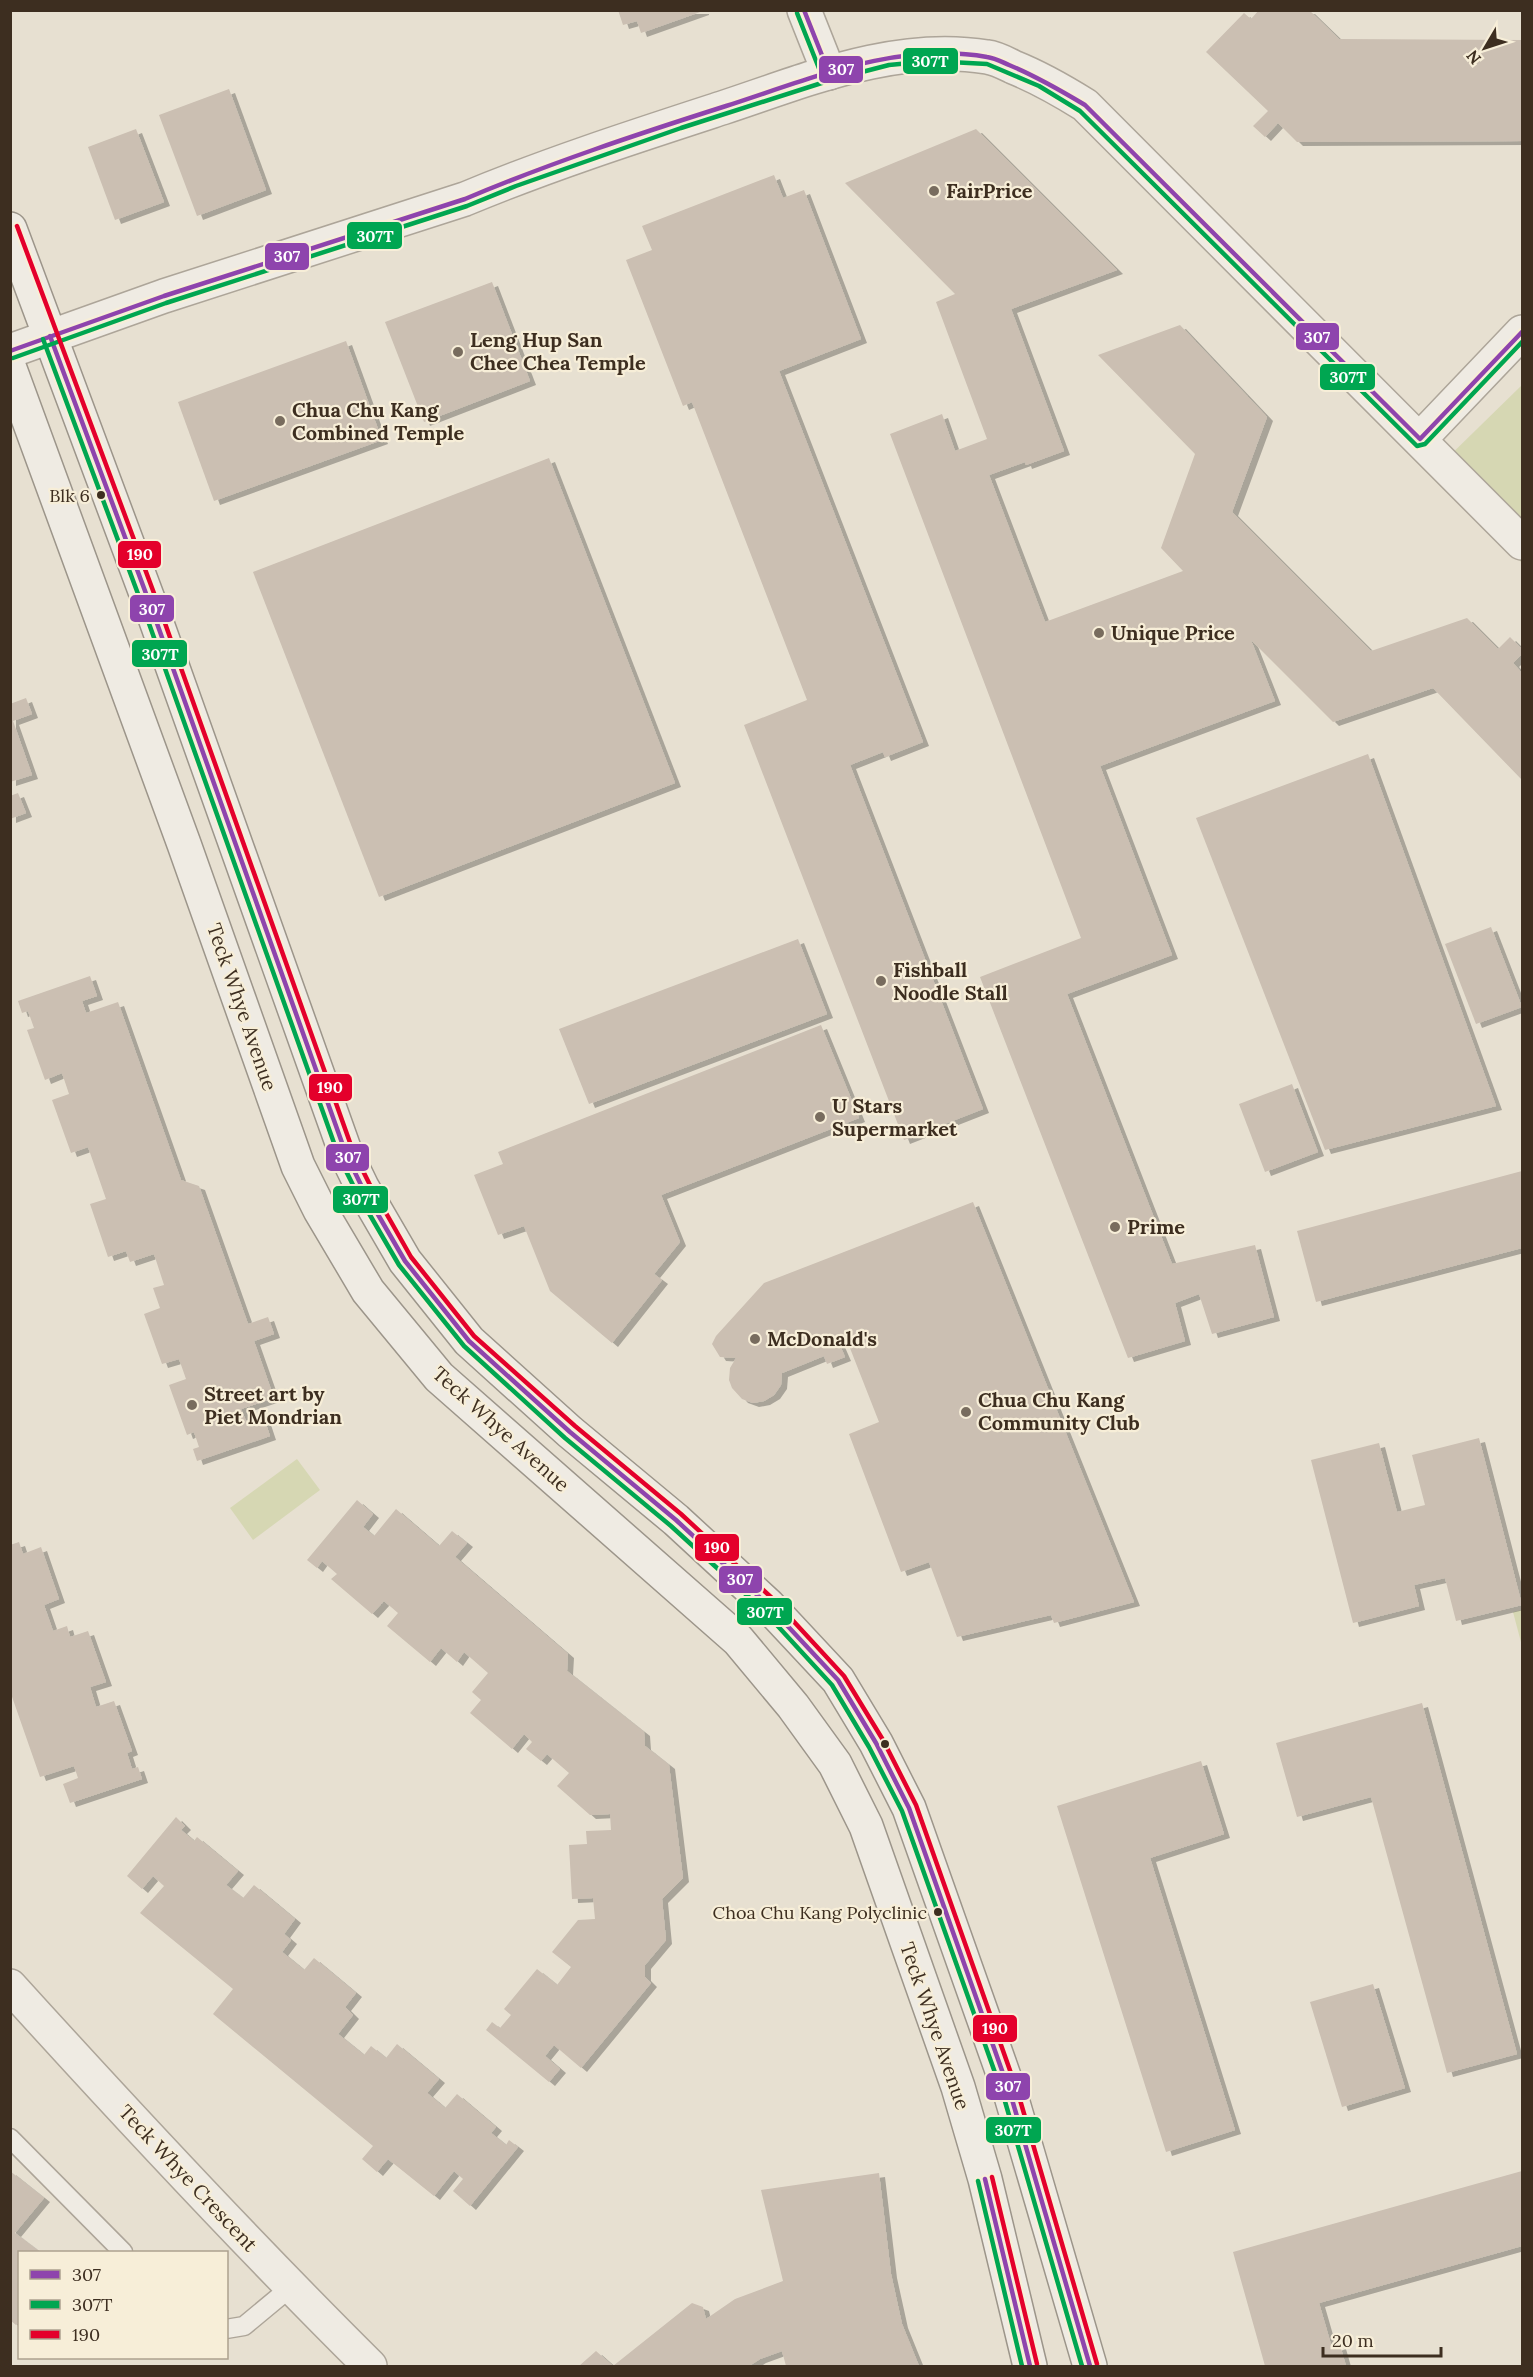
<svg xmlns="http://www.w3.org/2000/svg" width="1533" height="2377" font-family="Lora,serif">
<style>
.green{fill:#d6d7b3}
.building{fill:#cbbfb2;filter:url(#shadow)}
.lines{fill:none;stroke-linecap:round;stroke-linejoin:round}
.lane-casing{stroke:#ada599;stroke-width:21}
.street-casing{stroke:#ada599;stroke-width:36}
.secondary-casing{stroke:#9c958a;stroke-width:36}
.lane{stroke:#efebe3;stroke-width:18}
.street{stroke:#efebe3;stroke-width:33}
.secondary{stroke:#efebe3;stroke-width:33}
.bus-1-casing{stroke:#f7eed8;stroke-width:9}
.bus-2-casing{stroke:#f7eed8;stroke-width:9}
.bus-3-casing{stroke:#f7eed8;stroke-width:9}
.bus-1{stroke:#8e44ad;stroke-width:4.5}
.bus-2{stroke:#00a651;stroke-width:4.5}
.bus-3{stroke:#e4002b;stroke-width:4.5}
.poi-dot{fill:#786c5e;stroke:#f7eed8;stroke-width:2}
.bus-dot{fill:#3d2e20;stroke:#f7eed8;stroke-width:2}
.labels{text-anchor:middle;stroke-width:4.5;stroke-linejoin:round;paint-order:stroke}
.bus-label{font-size:18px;fill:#3d2e20;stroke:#f7eed8;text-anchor:end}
.poi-label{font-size:20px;font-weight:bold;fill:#3d2e20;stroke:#f7eed8;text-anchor:start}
.street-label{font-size:20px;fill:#3d2e20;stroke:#f7eed8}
.line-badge{stroke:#f7eed8;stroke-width:2}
.badge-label{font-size:16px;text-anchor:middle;font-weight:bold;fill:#fff}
</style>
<defs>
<filter id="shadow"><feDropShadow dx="6" dy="4" stdDeviation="0" flood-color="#0004"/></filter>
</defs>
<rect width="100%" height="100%" fill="#e7e0d1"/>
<g class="green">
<path d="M1522 385V563L1434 471Z"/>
<path d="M297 1459 320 1490 253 1540 230 1508Z"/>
<path d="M1522 1610V1646L1513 1612Z"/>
</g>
<g class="building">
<path d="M618 10H703V11L641 33 637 21 623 25Z"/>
<path d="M1259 10H1309L1339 39 1522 40V141L1297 142 1278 123 1265 137 1253 126 1268 111 1206 52 1244 13 1251 19Z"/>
<path d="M229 89 266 190 197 216 159 115Z"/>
<path d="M136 129 164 202 115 220 88 147Z"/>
<path d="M976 129 1117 270 1011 309 1064 451 1026 465 1025 462 989 475 1045 622 1183 571 1161 548 1195 454 1098 355 1180 325 1267 417 1232 512 1371 651 1467 618 1498 649 1510 637 1522 649V654L1513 663 1522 673V780L1433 688 1333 722 1251 640 1275 701 1100 766 1172 955 1067 994 1172 1264 1255 1245 1274 1317 1212 1334 1199 1294 1175 1303 1185 1341 1128 1358 980 977 1081 938 890 434 942 414 955 451 987 439 936 302 955 294 845 183Z"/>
<path d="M774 175 783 198 804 190 861 339 779 371 923 742 885 757 883 752 850 765 983 1109 904 1140 744 725 807 700 692 402 683 406 626 260 652 250 642 226Z"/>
<path d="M492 282 530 381 424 422 385 322Z"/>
<path d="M346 341 382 440 214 501 178 402Z"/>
<path d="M549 458 675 783 379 897 253 572Z"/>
<path d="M26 698 32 714 13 721 32 775 10 782V704Z"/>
<path d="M1368 754 1496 1106 1325 1150 1196 818Z"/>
<path d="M18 793 26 813 10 819V796Z"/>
<path d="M1491 927 1522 1007 1476 1024 1445 944Z"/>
<path d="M798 939 827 1014 589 1104 559 1029Z"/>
<path d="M90 976 97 996 82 1001 86 1013 118 1002 181 1180 199 1186 248 1324 268 1317 274 1334 254 1341 274 1398 241 1409 246 1421 263 1415 270 1436 197 1461 193 1449 199 1447 194 1432 187 1435 169 1385 186 1379 179 1359 162 1364 144 1314 160 1308 153 1288 164 1285 154 1254 130 1262 126 1251 108 1257 90 1204 106 1199 88 1147 71 1153 52 1100 69 1094 62 1073 45 1080 27 1030 34 1028 28 1011 22 1013 18 1001Z"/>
<path d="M821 1025 859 1118 661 1195 680 1242 654 1274 662 1280 612 1343 550 1291 524 1226 498 1235 474 1175 503 1164 498 1152Z"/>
<path d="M1292 1084 1318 1152 1265 1172 1239 1104Z"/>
<path d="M1522 1171V1248L1316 1302 1297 1231Z"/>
<path d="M973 1202 1134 1602 1054 1623 1051 1615 957 1637 929 1562 901 1572 849 1434 879 1422 846 1338 838 1341 845 1357 827 1364 824 1356 782 1373 781 1385 774 1395 764 1401 753 1403 742 1399 732 1388 729 1380 730 1368 736 1358 720 1357 712 1344 716 1336 764 1283Z"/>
<path d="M1479 1438 1522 1605 1456 1621 1445 1578 1414 1585 1419 1606 1353 1623 1311 1460 1379 1443 1397 1512 1425 1505 1412 1455Z"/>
<path d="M357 1500 373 1514 363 1527 374 1536 396 1509 439 1546 452 1531 467 1543 455 1557 568 1654 567 1671 644 1732 645 1746 669 1765 683 1878 662 1899 666 1940 645 1965V1977L651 1983 581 2068 554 2045 545 2056 560 2069 549 2082 486 2030 492 2022 500 2028 511 2015 504 2009 537 1969 557 1985 571 1967 552 1952 578 1920 595 1919 593 1898 572 1899 569 1845 587 1844 586 1831 611 1830 610 1814 590 1815 557 1786 569 1773 547 1754 541 1761 526 1749 532 1742 524 1734 512 1749 470 1713 481 1700 472 1692 488 1673 464 1652 457 1662 441 1648 430 1662 387 1626 398 1613 384 1601 372 1614 331 1579 337 1574 322 1561 317 1568 307 1560Z"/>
<path d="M19 1542 23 1554 41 1547 59 1599 44 1605 53 1631 67 1626 70 1637 88 1631 106 1682 90 1687 96 1707 114 1701 132 1751 127 1753 132 1769 138 1767 142 1779 70 1803 63 1784 78 1778 74 1766 40 1777 10 1691V1545Z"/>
<path d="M1422 1703 1517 2054 1447 2073 1371 1797 1297 1817 1276 1743Z"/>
<path d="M1201 1761 1224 1834 1150 1858 1235 2130 1166 2152 1057 1806Z"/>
<path d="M176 1817 185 1826 181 1830 194 1841 197 1837 238 1871 226 1885 243 1898 254 1885 295 1919 284 1934 291 1940 282 1952 304 1970 314 1958 356 1993 345 2007 353 2015 338 2034 364 2055 371 2046 386 2058 397 2044 439 2079 427 2093 445 2108 457 2094 496 2127 491 2133 506 2145 509 2140 518 2147 470 2206 453 2191 463 2179 454 2171 434 2196 388 2159 377 2172 362 2159 373 2146 213 2014 233 1989 140 1913 164 1886 153 1876 142 1889 127 1876Z"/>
<path d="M1373 1984 1405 2088 1342 2107 1310 2002Z"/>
<path d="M10 2171 44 2198 15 2233 40 2252H20V2321L16 2325 10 2320Z"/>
<path d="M1522 2171V2246L1319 2303 1332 2348 1340 2345 1346 2366H1265L1233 2252Z"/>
<path d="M879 2173 891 2274 902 2324 919 2366H786L782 2351 760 2359 749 2366H579L596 2351 613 2366 692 2303 703 2307 706 2319 735 2299 783 2281 761 2190Z"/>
</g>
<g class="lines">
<g class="lane-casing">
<g id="lane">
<path d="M10 2138 123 2252"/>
<path d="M226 2329 244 2326 291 2287"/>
</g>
</g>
<g class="street-casing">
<g id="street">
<path d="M804 10 829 73"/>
<path d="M10 351 164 296 465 199C549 164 636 136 722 108 807 80 896 42 987 57 996 58 1005 63 1013 67 1038 77 1061 90 1085 105L1522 543"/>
<path d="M1420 439 1522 332"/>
<path d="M10 1986C127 2115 246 2243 370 2366"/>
</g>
</g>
<g class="secondary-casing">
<g id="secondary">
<path d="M10 229 154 615 346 1154 362 1187 405 1261 469 1341 570 1432 676 1520 768 1605 838 1680 876 1743 909 1808 1011 2096 1090 2366"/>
<path d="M10 369 184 844 298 1166 320 1210 368 1291 439 1377 738 1640 793 1706 835 1764 866 1826 958 2087 985 2179 1030 2366"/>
</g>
</g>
<use href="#lane" class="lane"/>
<use href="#street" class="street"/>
<use href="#secondary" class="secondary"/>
<g class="bus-1-casing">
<g id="bus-1">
<path d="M804 10 829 73"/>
<path d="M50 336 154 615 346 1154 362 1187 405 1261 469 1341 570 1432 676 1520 768 1605 838 1680 876 1743 909 1808 1011 2096 1090 2366"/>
<path d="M10 351 164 296 465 199C550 163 638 134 726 106 810 79 898 41 987 57 995 58 1002 62 1009 65 1036 76 1060 90 1085 105L1420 439 1522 332"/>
<path d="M985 2179 1030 2366"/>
</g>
</g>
<g class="bus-2-casing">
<g id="bus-2">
<path d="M797 13 822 76"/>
<path d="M43 339 147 618 339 1157 356 1191 399 1265 464 1346 565 1438 671 1526 763 1610 832 1685 869 1747 902 1811 1004 2098 1082 2366"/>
<path d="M13 358 166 303 467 206 516 186 681 128 831 80 889 65 931 61 987 64 1039 86 1080 111 1417 446 1425 444 1522 342"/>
<path d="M978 2181 1022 2366"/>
</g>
</g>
<g class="bus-3-casing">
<g id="bus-3">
<path d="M17 226 161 612 353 1151 369 1183 411 1257 474 1336 575 1426 681 1514 773 1599 844 1676 883 1740 916 1805 1018 2093 1097 2364"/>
<path d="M992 2177 1037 2364"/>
</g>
</g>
<use href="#bus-1" class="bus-1"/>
<use href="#bus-2" class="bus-2"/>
<use href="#bus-3" class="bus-3"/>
</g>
<g class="poi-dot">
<circle cx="934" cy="191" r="6"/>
<circle cx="458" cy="352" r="6"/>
<circle cx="280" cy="421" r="6"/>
<circle cx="1099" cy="633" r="6"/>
<circle cx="881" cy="981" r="6"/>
<circle cx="820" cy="1117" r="6"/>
<circle cx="1115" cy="1227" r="6"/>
<circle cx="755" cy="1339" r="6"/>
<circle cx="192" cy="1405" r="6"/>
<circle cx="966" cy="1412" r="6"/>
</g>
<g class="bus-dot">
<circle cx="101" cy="495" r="5"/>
<circle cx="885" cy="1744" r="5"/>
<circle cx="938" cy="1912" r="5"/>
</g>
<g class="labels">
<g class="bus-label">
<text x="90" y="502">Blk 6</text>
<text x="927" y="1919">Choa Chu Kang Polyclinic</text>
</g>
<g class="poi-label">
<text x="946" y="198">FairPrice</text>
<text x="470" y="347">Leng Hup San<tspan x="470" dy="23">Chee Chea Temple</tspan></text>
<text x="292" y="417">Chua Chu Kang<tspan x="292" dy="23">Combined Temple</tspan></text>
<text x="1111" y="640">Unique Price</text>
<text x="893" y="977">Fishball<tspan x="893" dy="23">Noodle Stall</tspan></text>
<text x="832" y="1113">U Stars<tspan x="832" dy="23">Supermarket</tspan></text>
<text x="1127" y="1234">Prime</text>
<text x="767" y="1346">McDonald's</text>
<text x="204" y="1401">Street art by<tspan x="204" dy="23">Piet Mondrian</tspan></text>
<text x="978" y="1407">Chua Chu Kang<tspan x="978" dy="23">Community Club</tspan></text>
</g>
<g class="street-label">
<text transform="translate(242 1007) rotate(71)" y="7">Teck Whye Avenue</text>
<text transform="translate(501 1429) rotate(42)" y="7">Teck Whye Avenue</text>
<text transform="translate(935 2026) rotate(71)" y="7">Teck Whye Avenue</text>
<text transform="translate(188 2178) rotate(47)" y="7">Teck Whye Crescent</text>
</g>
</g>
<g class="line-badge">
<rect x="902" y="47" width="57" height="28" rx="6" fill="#00a651"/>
<rect x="818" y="55" width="46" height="29" rx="6" fill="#8e44ad"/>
<rect x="346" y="221" width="57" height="29" rx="6" fill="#00a651"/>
<rect x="264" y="242" width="46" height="29" rx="6" fill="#8e44ad"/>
<rect x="1295" y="322" width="45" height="29" rx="6" fill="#8e44ad"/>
<rect x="1319" y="363" width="57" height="28" rx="6" fill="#00a651"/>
<rect x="117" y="540" width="45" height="29" rx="6" fill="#e4002b"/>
<rect x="129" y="594" width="46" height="29" rx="6" fill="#8e44ad"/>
<rect x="131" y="639" width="57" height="29" rx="6" fill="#00a651"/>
<rect x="308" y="1073" width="45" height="29" rx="6" fill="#e4002b"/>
<rect x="325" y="1143" width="45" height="29" rx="6" fill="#8e44ad"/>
<rect x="332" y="1185" width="57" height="29" rx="6" fill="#00a651"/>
<rect x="694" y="1533" width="46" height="29" rx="6" fill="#e4002b"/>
<rect x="718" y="1565" width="45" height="29" rx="6" fill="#8e44ad"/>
<rect x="736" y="1597" width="57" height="29" rx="6" fill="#00a651"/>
<rect x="972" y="2014" width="46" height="29" rx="6" fill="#e4002b"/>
<rect x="985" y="2072" width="46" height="29" rx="6" fill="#8e44ad"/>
<rect x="985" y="2116" width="57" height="28" rx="6" fill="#00a651"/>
</g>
<g class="badge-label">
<text x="930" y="67">307T</text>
<text x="841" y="75">307</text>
<text x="375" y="242">307T</text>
<text x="287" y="262">307</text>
<text x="1317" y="343">307</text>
<text x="1348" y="383">307T</text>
<text x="140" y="560">190</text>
<text x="152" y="615">307</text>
<text x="160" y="660">307T</text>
<text x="330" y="1093">190</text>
<text x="348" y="1163">307</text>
<text x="361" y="1205">307T</text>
<text x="717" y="1553">190</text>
<text x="740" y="1585">307</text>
<text x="765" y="1618">307T</text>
<text x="995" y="2034">190</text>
<text x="1008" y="2092">307</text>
<text x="1013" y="2136">307T</text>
</g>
<rect width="1533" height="2377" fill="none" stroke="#3d2e20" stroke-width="24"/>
<rect x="18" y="2251" width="210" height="108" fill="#f7eed8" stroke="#ada18e" stroke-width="1.5"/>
<rect x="30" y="2270" width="30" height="9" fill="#8e44ad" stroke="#ada18e" stroke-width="1.5"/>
<text x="72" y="2281" font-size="18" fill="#3d2e20">307</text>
<rect x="30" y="2300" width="30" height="9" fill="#00a651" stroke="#ada18e" stroke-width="1.5"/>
<text x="72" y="2311" font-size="18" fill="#3d2e20">307T</text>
<rect x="30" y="2330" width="30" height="9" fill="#e4002b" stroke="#ada18e" stroke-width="1.5"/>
<text x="72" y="2341" font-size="18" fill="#3d2e20">190</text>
<g transform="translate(1485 48) rotate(231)" stroke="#f7eed8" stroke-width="4.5" paint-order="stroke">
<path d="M0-4.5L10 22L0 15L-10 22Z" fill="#3d2e20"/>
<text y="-9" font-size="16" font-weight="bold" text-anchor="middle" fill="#3d2e20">N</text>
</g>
<path d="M1323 2347v9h118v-9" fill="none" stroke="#3d2e20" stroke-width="3"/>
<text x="1332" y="2347" font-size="18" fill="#3d2e20" stroke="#f7eed8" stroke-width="4.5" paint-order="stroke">20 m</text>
</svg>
